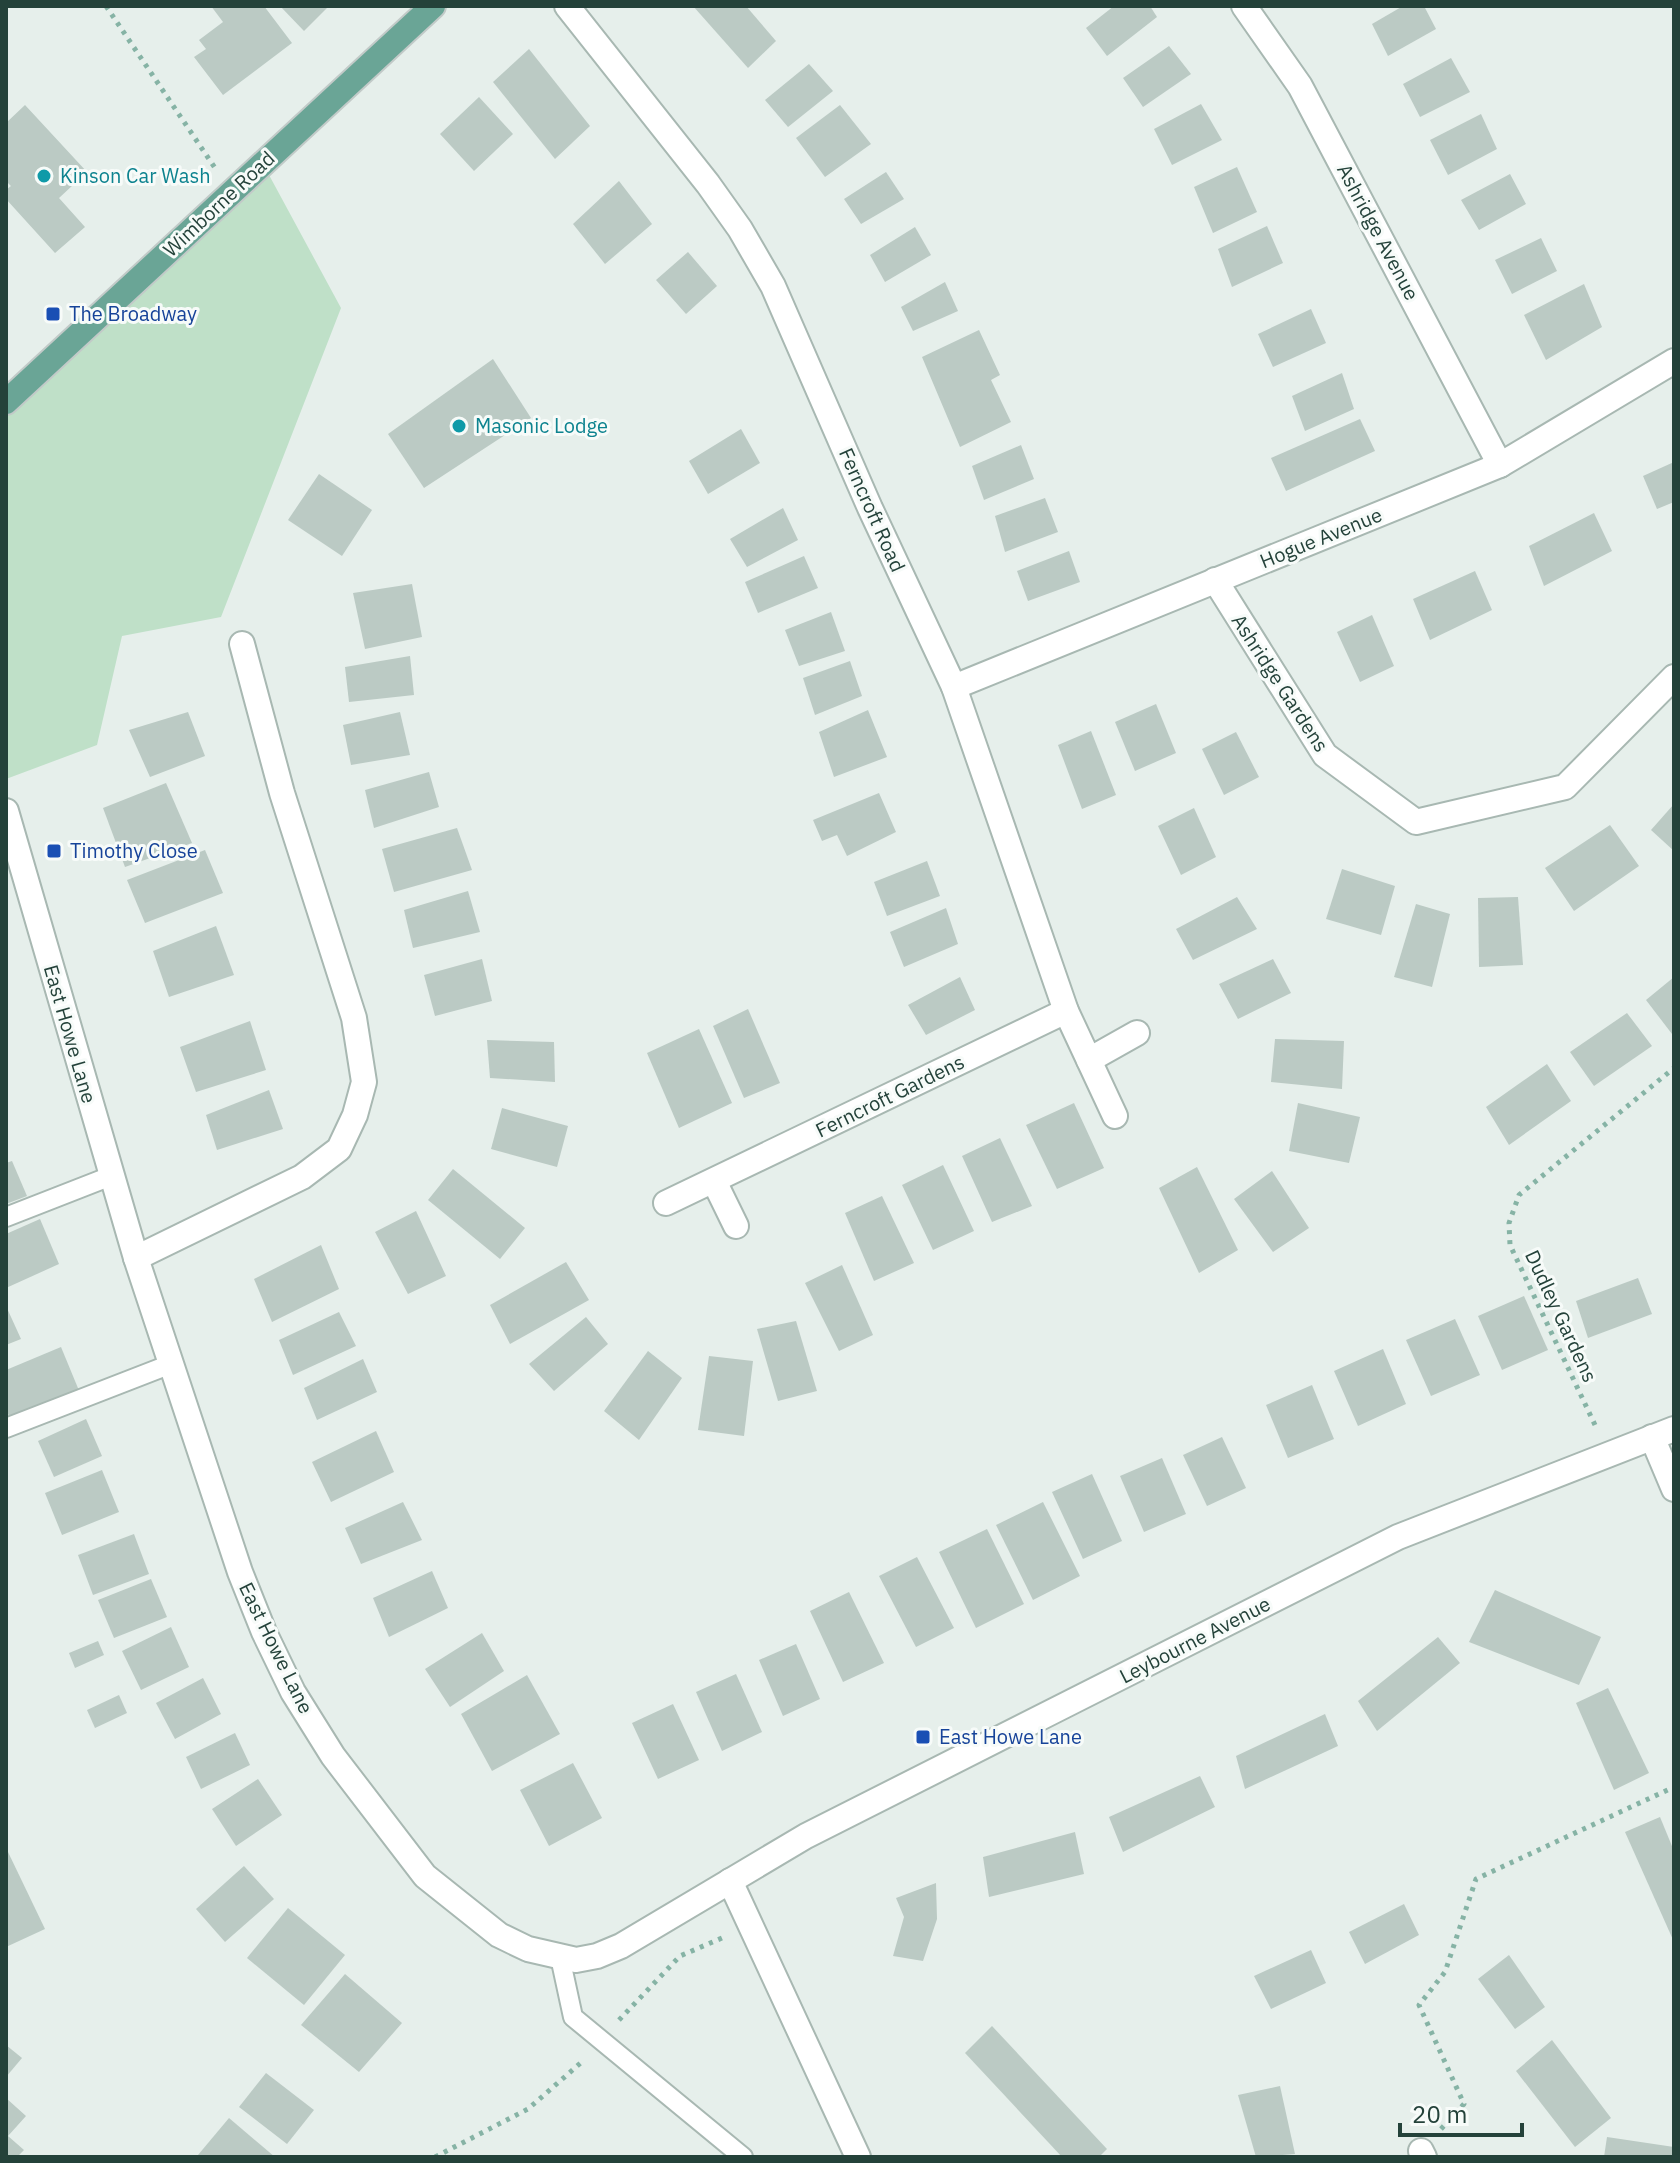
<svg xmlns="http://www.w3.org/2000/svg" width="1680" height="2163" font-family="'IBM Plex Sans',sans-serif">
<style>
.green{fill:#bfe0c8}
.building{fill:#bbcac4}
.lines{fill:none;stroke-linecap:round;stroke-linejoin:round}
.service-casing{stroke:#a8b8b2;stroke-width:22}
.minor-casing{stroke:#a8b8b2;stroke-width:28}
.tertiary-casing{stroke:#a8b8b2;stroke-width:28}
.primary-casing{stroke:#c2cac8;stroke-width:28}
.path{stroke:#86b3a5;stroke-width:5;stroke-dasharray:4 6;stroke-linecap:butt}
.service{stroke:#fff;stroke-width:18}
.minor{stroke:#fff;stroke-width:24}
.tertiary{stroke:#fff;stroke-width:24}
.primary{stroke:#6aa596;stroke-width:24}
.culture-dot{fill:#0f9aa8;stroke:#f7fbf9;stroke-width:3}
.transit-dot{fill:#1a4fb4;stroke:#f7fbf9;stroke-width:3}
.labels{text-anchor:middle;stroke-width:6;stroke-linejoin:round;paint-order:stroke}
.culture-label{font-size:20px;fill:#0d838f;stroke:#f7fbf9;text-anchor:start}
.street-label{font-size:20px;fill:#24423a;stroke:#f7fbf9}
.transit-label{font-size:20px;fill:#164399;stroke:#f7fbf9;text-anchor:start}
</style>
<rect width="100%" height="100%" fill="#e6efeb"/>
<path class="green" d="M262 162 341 308 221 617 122 636 97 745 6 779V402Z"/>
<g class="building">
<path d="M211 6H264L292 43 223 95 194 57 206 49 199 40 223 22Z"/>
<path d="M280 6H329L304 31Z"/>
<path d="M693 6H746L776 41 748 68Z"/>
<path d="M1114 6H1150L1157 17 1107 56 1086 28Z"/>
<path d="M1403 6H1424L1436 29 1388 56 1372 24Z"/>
<path d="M1169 46 1191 74 1143 107 1123 78Z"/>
<path d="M529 49 590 126 555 159 493 82Z"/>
<path d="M1451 58 1470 92 1420 117 1403 84Z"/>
<path d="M809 64 833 91 788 127 765 100Z"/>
<path d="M479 97 513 134 474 171 440 134Z"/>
<path d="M1201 104 1222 140 1172 165 1154 129Z"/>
<path d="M25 105 87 172 59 198 85 227 55 253 6 199V190L11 186 6 181V123Z"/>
<path d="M840 105 871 144 825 177 796 138Z"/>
<path d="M1481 114 1497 149 1448 175 1430 140Z"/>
<path d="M1237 167 1257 212 1213 233 1194 187Z"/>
<path d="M886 172 904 199 861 224 844 199Z"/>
<path d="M1510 174 1526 204 1479 230 1461 200Z"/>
<path d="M619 181 652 224 605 264 573 224Z"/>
<path d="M1267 226 1283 263 1232 287 1218 249Z"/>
<path d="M915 227 931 255 885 282 870 255Z"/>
<path d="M1541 238 1557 271 1512 294 1495 260Z"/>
<path d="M688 252 717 286 686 314 656 280Z"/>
<path d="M945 282 958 311 913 331 901 307Z"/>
<path d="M1584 284 1602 327 1546 360 1524 315Z"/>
<path d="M1311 309 1326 343 1273 367 1258 334Z"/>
<path d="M979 330 1000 375 991 380 1011 422 960 447 922 357Z"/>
<path d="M493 359 531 418 424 488 388 434Z"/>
<path d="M1342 373 1354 409 1305 431 1292 396Z"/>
<path d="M1360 419 1375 451 1286 491 1271 458Z"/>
<path d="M741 429 760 463 708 494 689 461Z"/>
<path d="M1021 445 1034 479 984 500 972 466Z"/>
<path d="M1674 462V502L1657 509 1643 476Z"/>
<path d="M319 474 372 510 342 556 288 520Z"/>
<path d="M1045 498 1058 532 1005 552 995 516Z"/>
<path d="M783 508 798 540 747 567 730 539Z"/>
<path d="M1594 513 1612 551 1544 586 1529 546Z"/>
<path d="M1069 551 1080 582 1028 601 1017 571Z"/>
<path d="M804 556 818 588 758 613 745 582Z"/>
<path d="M1475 571 1492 610 1430 640 1413 599Z"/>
<path d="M412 584 422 637 365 649 353 593Z"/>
<path d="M831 612 845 651 799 666 785 630Z"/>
<path d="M1372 615 1394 666 1360 682 1337 632Z"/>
<path d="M410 656 414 695 349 702 345 667Z"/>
<path d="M850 661 862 696 815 715 803 678Z"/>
<path d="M1156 704 1176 753 1135 771 1115 722Z"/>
<path d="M868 710 887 757 834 777 819 732Z"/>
<path d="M188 712 205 756 150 777 129 730Z"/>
<path d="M400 712 410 755 351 765 343 725Z"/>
<path d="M1091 731 1116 795 1082 809 1058 745Z"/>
<path d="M1236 732 1259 777 1224 795 1202 749Z"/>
<path d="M429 772 439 807 374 828 365 790Z"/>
<path d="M166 783 192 843 125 867 103 808Z"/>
<path d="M879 793 896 832 847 856 837 835 822 841 813 820Z"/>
<path d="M1674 804V851L1651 830Z"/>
<path d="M1194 808 1216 857 1181 875 1158 826Z"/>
<path d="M1610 825 1639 866 1574 911 1545 868Z"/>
<path d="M457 828 472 870 394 892 382 849Z"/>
<path d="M205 850 223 893 145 923 127 880Z"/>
<path d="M927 861 940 896 887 916 874 882Z"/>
<path d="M1342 869 1395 886 1381 935 1326 919Z"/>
<path d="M468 891 480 932 413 948 404 910Z"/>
<path d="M1237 897 1257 929 1193 960 1176 929Z"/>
<path d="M1518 897 1523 965 1479 967 1478 898Z"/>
<path d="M1416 904 1450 914 1432 987 1394 977Z"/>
<path d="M946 908 958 944 904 967 890 932Z"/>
<path d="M216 926 234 975 169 997 153 951Z"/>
<path d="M482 959 492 1001 435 1016 424 975Z"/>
<path d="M1273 959 1291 993 1238 1019 1219 984Z"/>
<path d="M960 977 975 1010 926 1035 908 1005Z"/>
<path d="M1674 977V1032L1672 1034 1646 1000Z"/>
<path d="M748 1009 780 1083 744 1098 713 1026Z"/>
<path d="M1627 1013 1652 1046 1594 1086 1570 1052Z"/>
<path d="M250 1021 266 1070 196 1092 180 1047Z"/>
<path d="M699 1029 732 1103 679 1128 647 1053Z"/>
<path d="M1275 1039 1344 1041 1342 1089 1271 1082Z"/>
<path d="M487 1040 554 1042 555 1082 490 1078Z"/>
<path d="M1547 1064 1571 1101 1509 1145 1486 1107Z"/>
<path d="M269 1090 283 1129 217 1150 206 1115Z"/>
<path d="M1074 1103 1104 1168 1057 1189 1026 1125Z"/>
<path d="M1298 1103 1360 1117 1349 1163 1289 1151Z"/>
<path d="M502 1108 568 1126 557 1167 491 1149Z"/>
<path d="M1000 1138 1032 1206 992 1222 962 1156Z"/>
<path d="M12 1161 27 1196 6 1204V1163Z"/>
<path d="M943 1165 974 1231 933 1250 902 1185Z"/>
<path d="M1197 1167 1238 1250 1199 1273 1159 1188Z"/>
<path d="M453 1169 525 1228 500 1259 428 1200Z"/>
<path d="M1272 1171 1309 1228 1273 1252 1234 1199Z"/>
<path d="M882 1196 914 1263 874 1281 845 1213Z"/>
<path d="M416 1211 446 1276 408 1294 375 1232Z"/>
<path d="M40 1219 59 1264 6 1288V1234Z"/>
<path d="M321 1245 339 1289 272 1322 254 1279Z"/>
<path d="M566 1262 589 1300 510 1344 490 1305Z"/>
<path d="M842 1265 873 1335 839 1351 805 1283Z"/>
<path d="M1638 1278 1652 1314 1588 1338 1576 1301Z"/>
<path d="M1524 1296 1548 1350 1502 1370 1478 1316Z"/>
<path d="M6 1306 21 1339 6 1345Z"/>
<path d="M339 1312 356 1346 293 1375 279 1340Z"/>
<path d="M586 1317 608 1344 554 1391 529 1364Z"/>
<path d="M1455 1319 1480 1375 1431 1396 1406 1340Z"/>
<path d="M796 1321 817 1391 778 1401 757 1329Z"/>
<path d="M61 1347 80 1393 11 1421 6 1409V1370Z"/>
<path d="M1383 1349 1406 1404 1358 1426 1334 1371Z"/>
<path d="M648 1351 682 1378 639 1440 604 1411Z"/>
<path d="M709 1356 753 1361 744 1436 698 1430Z"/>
<path d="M363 1359 377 1392 317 1420 304 1388Z"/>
<path d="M1312 1385 1334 1439 1288 1458 1266 1405Z"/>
<path d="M86 1419 102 1456 54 1477 38 1441Z"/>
<path d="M376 1431 394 1472 331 1502 312 1462Z"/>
<path d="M1222 1437 1246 1488 1207 1506 1183 1455Z"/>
<path d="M1162 1458 1186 1514 1144 1532 1120 1476Z"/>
<path d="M102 1470 119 1512 62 1535 45 1493Z"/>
<path d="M1092 1474 1122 1541 1083 1559 1052 1492Z"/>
<path d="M403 1502 422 1540 361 1564 345 1528Z"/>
<path d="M1043 1502 1080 1576 1033 1600 996 1525Z"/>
<path d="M987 1529 1024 1604 976 1628 939 1552Z"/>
<path d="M134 1534 149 1574 93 1595 78 1555Z"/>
<path d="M917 1557 954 1628 916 1647 879 1576Z"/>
<path d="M432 1571 448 1608 389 1637 373 1598Z"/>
<path d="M151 1579 167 1617 114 1638 98 1600Z"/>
<path d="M1495 1590 1601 1637 1579 1685 1469 1642Z"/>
<path d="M849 1592 884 1663 843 1682 810 1611Z"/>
<path d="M171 1627 189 1667 141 1690 122 1651Z"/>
<path d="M482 1633 504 1671 450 1707 425 1669Z"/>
<path d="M1438 1637 1460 1663 1377 1731 1358 1701Z"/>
<path d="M98 1641 104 1655 75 1668 69 1653Z"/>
<path d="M796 1644 820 1699 783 1716 759 1660Z"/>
<path d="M736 1674 762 1732 722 1751 696 1692Z"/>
<path d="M527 1675 560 1734 492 1771 461 1714Z"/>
<path d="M203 1678 221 1714 175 1739 156 1703Z"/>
<path d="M1608 1688 1649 1773 1614 1790 1576 1703Z"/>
<path d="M119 1695 127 1713 95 1728 87 1710Z"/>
<path d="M673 1704 699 1760 658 1779 632 1723Z"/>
<path d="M1325 1714 1338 1746 1245 1789 1236 1756Z"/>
<path d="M235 1733 250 1765 201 1789 186 1757Z"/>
<path d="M573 1763 602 1818 549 1846 520 1790Z"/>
<path d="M1200 1776 1215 1807 1123 1852 1109 1817Z"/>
<path d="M258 1779 282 1815 236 1846 212 1809Z"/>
<path d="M1660 1817 1674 1851V1942L1625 1832Z"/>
<path d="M1075 1832 1084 1874 989 1897 983 1857Z"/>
<path d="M8 1852 45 1929 6 1947V1853Z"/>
<path d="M244 1866 274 1899 225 1942 196 1909Z"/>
<path d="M936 1883 937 1919 923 1961 893 1956 904 1917 896 1898Z"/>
<path d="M1404 1904 1419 1935 1365 1964 1349 1932Z"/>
<path d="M288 1908 345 1955 304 2005 247 1958Z"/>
<path d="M1311 1950 1326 1983 1271 2009 1254 1976Z"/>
<path d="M1509 1955 1545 2007 1515 2029 1478 1979Z"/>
<path d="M345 1974 402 2023 359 2072 301 2025Z"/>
<path d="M992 2026 1107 2149 1099 2157H1062L965 2053Z"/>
<path d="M1552 2040 1611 2118 1575 2147 1516 2071Z"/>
<path d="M6 2045 22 2058 6 2077Z"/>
<path d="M266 2073 314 2110 287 2144 239 2107Z"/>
<path d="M1280 2086 1295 2154 1256 2157 1238 2095Z"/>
<path d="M6 2098 26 2116 8 2136 24 2150 17 2157H6Z"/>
<path d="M229 2118 275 2157H200L198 2155Z"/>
<path d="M1607 2137 1674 2147V2157H1604Z"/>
</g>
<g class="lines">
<g class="service-casing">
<g id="service">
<path d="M6 1217 111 1176"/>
<path d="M6 1428 171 1364"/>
<path d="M560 1957 573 2017 743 2157"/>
</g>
</g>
<g class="minor-casing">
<g id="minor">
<path d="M567 6 708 184 740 229 773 286 870 508 954 687 1066 1011 1115 1116"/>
<path d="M1244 6 1300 86 1500 465"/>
<path d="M1215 580 1325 755 1416 822 1565 787 1674 677"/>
<path d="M954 687 1500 465 1674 361"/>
<path d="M1089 1060 1137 1033"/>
<path d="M714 1181 736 1226"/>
<path d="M666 1203 1066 1011"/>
<path d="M136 1258 302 1177 339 1149 355 1115 364 1082 354 1018 282 793 242 644"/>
<path d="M1652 1437 1674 1489"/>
<path d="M1421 2151 1424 2157"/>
</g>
</g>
<g class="tertiary-casing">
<g id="tertiary">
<path d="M6 811 136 1258 240 1572 264 1632 293 1692 333 1756 425 1876 499 1935 528 1949 576 1960 597 1956 621 1946 806 1836 1398 1537 1674 1429"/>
<path d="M730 1881 858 2157"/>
</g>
</g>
<g class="primary-casing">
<path id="primary" d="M6 402 433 6"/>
</g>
<g class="path">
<path d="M106 6 215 168"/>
<path d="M1595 1425 1510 1245 1509 1223 1519 1195 1674 1068"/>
<path d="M619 2020 680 1956 722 1938"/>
<path d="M1441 2129 1464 2104 1419 2005 1445 1972 1476 1879 1674 1787"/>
<path d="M435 2157 528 2109 584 2060"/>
</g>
<use href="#service" class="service"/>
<use href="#minor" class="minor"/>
<use href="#tertiary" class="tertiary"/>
<use href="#primary" class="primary"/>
</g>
<g class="culture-dot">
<circle cx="44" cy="176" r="8"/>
<circle cx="459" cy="426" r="8"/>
</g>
<g class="transit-dot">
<rect x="45" y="306" width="16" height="16" rx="4"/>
<rect x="46" y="843" width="16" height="16" rx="4"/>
<rect x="915" y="1729" width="16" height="16" rx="4"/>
</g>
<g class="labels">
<g class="culture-label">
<text x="60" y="183">Kinson Car Wash</text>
<text x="475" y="433">Masonic Lodge</text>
</g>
<g class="street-label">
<text transform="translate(219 204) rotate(-43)" y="7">Wimborne Road</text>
<text transform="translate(1378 232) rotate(62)" y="7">Ashridge Avenue</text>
<text transform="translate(872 510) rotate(66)" y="7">Ferncroft Road</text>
<text transform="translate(1321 538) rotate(-22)" y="7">Hogue Avenue</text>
<text transform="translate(1280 683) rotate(57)" y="7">Ashridge Gardens</text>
<text transform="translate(70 1034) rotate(74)" y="7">East Howe Lane</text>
<text transform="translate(890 1096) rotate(-26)" y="7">Ferncroft Gardens</text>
<text transform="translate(1561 1316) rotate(65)" y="7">Dudley Gardens</text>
<text transform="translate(1195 1640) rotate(-27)" y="7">Leybourne Avenue</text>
<text transform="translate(276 1648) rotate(64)" y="7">East Howe Lane</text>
</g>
<g class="transit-label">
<text x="69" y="321">The Broadway</text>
<text x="70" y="858">Timothy Close</text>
<text x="939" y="1744">East Howe Lane</text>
</g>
</g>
<rect width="1680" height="2163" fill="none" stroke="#24423a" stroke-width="16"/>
<path d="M1400 2123v12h122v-12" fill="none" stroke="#24423a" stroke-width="4"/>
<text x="1412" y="2123" font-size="24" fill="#24423a" stroke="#f7fbf9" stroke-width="6" paint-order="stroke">20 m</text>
</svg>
